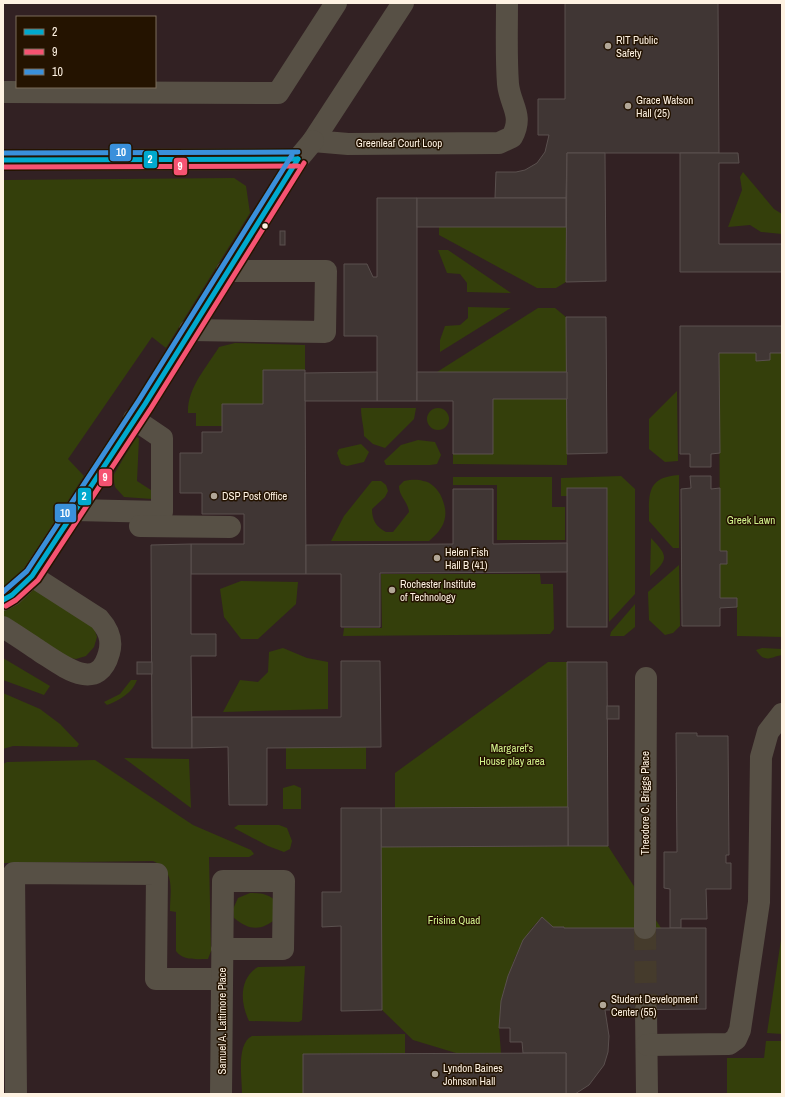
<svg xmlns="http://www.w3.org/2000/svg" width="785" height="1097" font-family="'Archivo Narrow',sans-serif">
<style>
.education{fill:#322123;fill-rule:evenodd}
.green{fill:#343f0b}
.building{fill:#403634;stroke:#5a504e}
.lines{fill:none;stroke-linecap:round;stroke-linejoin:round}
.minor-tunnel{stroke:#453b2c;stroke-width:22;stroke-dasharray:22 11;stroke-linecap:butt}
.minor{stroke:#575045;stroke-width:22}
.bus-1-casing{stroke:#241300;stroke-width:8}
.bus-2-casing{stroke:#241300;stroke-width:8}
.bus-3-casing{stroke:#241300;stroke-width:8}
.bus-1{stroke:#00a9ce;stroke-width:5}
.bus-2{stroke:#f65372;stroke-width:5}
.bus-3{stroke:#3a90db;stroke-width:5}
.poi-dot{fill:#b2a797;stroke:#241300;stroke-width:1.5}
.bus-dot{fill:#fef2e2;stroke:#241300;stroke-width:1.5}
.labels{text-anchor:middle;stroke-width:3;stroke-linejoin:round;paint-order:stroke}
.poi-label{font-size:11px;fill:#fef2e2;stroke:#241300;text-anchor:start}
.street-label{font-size:11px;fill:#fef2e2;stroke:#241300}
.park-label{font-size:11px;fill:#d2f28b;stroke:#241300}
.line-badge{stroke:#241300;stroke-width:1.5}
.badge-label{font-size:11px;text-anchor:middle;font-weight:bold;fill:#fff}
</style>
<rect width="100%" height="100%" fill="#241b0c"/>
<path class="education" d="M3 3H782V1094H3ZM17 17H155V87H17Z"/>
<g class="green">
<path d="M743 172 774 209 782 214V234L761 232 750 225 728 227 742 190 740 177Z"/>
<path d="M234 178 246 186 250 213 166 348 152 337 68 459 84 476 21 574 3 588V180Z"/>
<path d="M439 227H566V282L556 288H537L439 235Z"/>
<path d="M438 250H448L511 293 467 292V283L460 274 447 273Z"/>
<path d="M468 307 511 308 440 352V340L445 326 460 325 468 318Z"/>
<path d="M538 308H555L566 317 567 372H437Z"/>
<path d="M235 343 305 345V370L263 371V404H222V426H196V413H188C187 388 207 367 219 347Z"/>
<path d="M719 353H756V361L769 360 770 353H782V637L737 636V598H720V564H727V551H720Z"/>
<path d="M677 391 678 461 665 462 649 449V419Z"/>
<path d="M493 399H567V465L453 464V454H493Z"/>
<path d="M361 408H416L414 419 385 448 373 444 364 436C364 426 361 419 361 408Z"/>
<circle cx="438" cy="419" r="11"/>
<path d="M136 437 139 438 137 481 154 492 152 499 124 497 115 487 113 476Z"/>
<path d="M418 440 435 442 441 455 437 464 430 465H386L384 461 401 445Z"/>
<path d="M361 444 369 452 364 462 347 466 341 464 337 453 339 449Z"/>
<path d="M679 475V548H673L649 521C649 495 646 477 679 475Z"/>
<path d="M621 476 635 489V594L609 622 607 488H567V496H561V478Z"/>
<path d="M453 477H552V507H565V540H497V485H453Z"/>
<path d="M372 481H381L386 485 388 491 385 497 372 509C372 520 376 527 386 532H393L409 512C408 501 399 497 399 486L404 481C410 480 417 479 423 481 431 482 436 488 440 494 450 514 446 527 429 541H331L344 516Z"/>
<path d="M651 538C668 556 669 559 650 576Z"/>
<path d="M679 565 680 626 673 633 665 635 649 620 648 592Z"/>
<path d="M381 574H540L541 584H553L554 629 550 634 343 636 344 628H382Z"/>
<path d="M241 581 298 582 296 604 258 639H241L224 617 220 589Z"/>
<path d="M34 587 93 625 97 637 94 647 86 656 76 659 64 657 3 617V610Z"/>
<path d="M635 604V627L624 636H610L611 632Z"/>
<path d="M283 648 307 658 328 662V709L223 712 240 680 258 682 268 672 269 652Z"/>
<path d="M762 648 782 649V655C770 657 765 664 756 650Z"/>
<path d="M3 658 50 686 44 695 3 680Z"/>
<path d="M548 662H567L568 807 395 808V773Z"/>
<path d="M131 680H137C133 692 119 701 107 705L104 702 120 694Z"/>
<path d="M3 693 40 709 60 724 79 744 77 747 13 746 3 749Z"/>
<rect x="286" y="747" width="80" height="22"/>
<path d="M124 758 189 759 191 808Z"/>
<path d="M95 760 193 825 251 850 254 854 249 857H209L211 951 208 959C197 959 183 961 176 951V912L170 911C170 890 176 871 153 861L4 863 3 1094V764L7 762Z"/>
<path d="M294 785 301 788V809H283V788Z"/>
<path d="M238 825H279L287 828 292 841 290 849 284 852 268 846 234 828Z"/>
<path d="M608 846 661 928H564V927H553L542 917 531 929 515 957 512 966 514 975 504 989 499 1028 501 1053H456L413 1040 382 1010 381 847Z"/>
<path d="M250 893C262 893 268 894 277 902V918C261 931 250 931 234 918L233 909 238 898Z"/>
<path d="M782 933V1034L767 1033Z"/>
<path d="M305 966 302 1020 299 1022 249 1021C240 1003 239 978 258 967Z"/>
<path d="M405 1034V1053L304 1054 303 1094H242C242 1077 236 1044 252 1036Z"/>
<path d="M766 1041H782V1094H727V1058H764Z"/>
</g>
<g class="building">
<path d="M565 3H718L719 153H567L566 198H495L496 172H516L525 170 537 163 545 152 549 135H538V99H565Z"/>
<path d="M567 153H605L606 281 566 282Z"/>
<path d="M680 153H738L739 163H719V244H782V272H680Z"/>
<path d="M377 198H417V401H377V336H344V264H367L373 277H377Z"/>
<rect x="417" y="198" width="149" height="29"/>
<rect x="280" y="231" width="5" height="14"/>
<path d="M566 317H606L607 453 567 454Z"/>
<path d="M680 326H782V353H770V360L756 361V353H719L720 453 711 454V467H690V454H680Z"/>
<path d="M263 370H305L306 574H191V544H244V514H202V493H180V453H202V432H222V404H263Z"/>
<path d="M377 372V401H305V373Z"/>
<path d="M417 372H567V399H493V454H453V401H417Z"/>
<path d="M690 476H711V489L720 488V551H727V564H720V598H737V607L720 608V626H682L681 489 691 488Z"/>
<rect x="567" y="488" width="40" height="139"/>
<path d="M453 489H493V544L567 543V572L380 573V627H341V574H306V545L453 544Z"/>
<path d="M191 544V634H216V656H191L192 748H152L151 545Z"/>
<path d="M341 661H380L381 747 267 748V805H229L228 747 192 748V717H341Z"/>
<rect x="137" y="662" width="15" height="12"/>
<path d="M567 662H607L608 846H568Z"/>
<rect x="607" y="706" width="12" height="13"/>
<path d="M676 733H697V736H728L729 855H726V863H731V889H706L707 919H681V928H670V889L664 888V852H677Z"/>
<path d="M568 807V846L381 847V808Z"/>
<path d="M341 808H381L382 1010 341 1011V926L322 927V892H341Z"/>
<path d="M542 917 553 927H564V928H706V1009L605 1010 609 1036 608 1052 604 1065 589 1085 575 1094H566V1053H523L522 1042H510V1028H499L501 1001 508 976 523 940Z"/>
<path d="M566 1053V1094H303V1054Z"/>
</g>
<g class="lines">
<path class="minor-tunnel" d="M645 928 646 1010"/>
<g class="minor">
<path d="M403 3 313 141 348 144 499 143 512 137C524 115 510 105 508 84 506 57 507 30 507 3"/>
<path d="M3 92 278 93 336 3"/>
<path d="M3 160 298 159"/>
<path d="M190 330 325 332 326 271H227"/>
<path d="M75 510 162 512V438L134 419"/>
<path d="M140 526 230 527"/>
<path d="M3 600 12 595 32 576 145 404 298 159 313 141"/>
<path d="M3 627C16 635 29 644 41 652 63 666 98 694 109 653 113 639 108 629 99 619L32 576"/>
<path d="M645 928 646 678"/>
<path d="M646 1010 647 1094"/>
<path d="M647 1045 729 1044 736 1039 740 1030 759 902 761 757 768 732 782 714"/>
<path d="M16 1094 14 873 157 874 156 979H222"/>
<path d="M221 1094 223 881H284L283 949H222"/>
</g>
<g class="bus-1-casing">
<g id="bus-1">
<path d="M3 160 298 159"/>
<path d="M3 600 12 595 32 576 145 404 298 159"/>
</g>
</g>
<g class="bus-2-casing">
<g id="bus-2">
<path d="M3 167 298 166"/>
<path d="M6 606 16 600 38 580 151 408 304 163"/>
</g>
</g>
<g class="bus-3-casing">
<g id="bus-3">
<path d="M3 153 298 152"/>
<path d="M3 592 27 571 139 400 292 155"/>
</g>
</g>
<use href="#bus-1" class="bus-1"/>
<use href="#bus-2" class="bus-2"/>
<use href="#bus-3" class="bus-3"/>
</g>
<g class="poi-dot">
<circle cx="608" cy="46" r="4"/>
<circle cx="628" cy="106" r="4"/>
<circle cx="214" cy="496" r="4"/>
<circle cx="437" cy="558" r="4"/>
<circle cx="392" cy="590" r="4"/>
<circle cx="603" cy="1005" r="4"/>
<circle cx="435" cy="1074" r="4"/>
</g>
<circle class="bus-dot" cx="265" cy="226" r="3.5"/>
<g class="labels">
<g class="poi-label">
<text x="616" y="44">RIT Public<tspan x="616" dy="13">Safety</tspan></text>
<text x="636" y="104">Grace Watson<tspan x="636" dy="13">Hall (25)</tspan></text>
<text x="222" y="500">DSP Post Office</text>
<text x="445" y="556">Helen Fish<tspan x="445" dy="13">Hall B (41)</tspan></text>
<text x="400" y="588">Rochester Institute<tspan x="400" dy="13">of Technology</tspan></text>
<text x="611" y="1003">Student Development<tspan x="611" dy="13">Center (55)</tspan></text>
<text x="443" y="1072">Lyndon Baines<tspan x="443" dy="13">Johnson Hall</tspan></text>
</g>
<g class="street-label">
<text x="399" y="147">Greenleaf Court Loop</text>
<text transform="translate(645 803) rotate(-90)" y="4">Theodore C. Briggs Place</text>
<text transform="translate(222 1021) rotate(-90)" y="4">Samuel A. Lattimore Place</text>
</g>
<g class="park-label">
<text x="751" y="524">Greek Lawn</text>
<text x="512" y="752">Margaret's<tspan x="512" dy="13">House play area</tspan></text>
<text x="454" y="924">Frisina Quad</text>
</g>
</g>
<g class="line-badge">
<rect x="109" y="143" width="23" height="19" rx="4" fill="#3a90db"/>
<rect x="143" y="150" width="15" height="19" rx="4" fill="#00a9ce"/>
<rect x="173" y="157" width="15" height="19" rx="4" fill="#f65372"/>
<rect x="98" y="468" width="15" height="19" rx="4" fill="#f65372"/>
<rect x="77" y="487" width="15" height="19" rx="4" fill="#00a9ce"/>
<rect x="54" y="503" width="23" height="20" rx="4" fill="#3a90db"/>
</g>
<g class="badge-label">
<text x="121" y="156">10</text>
<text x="150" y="163">2</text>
<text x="180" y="170">9</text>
<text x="105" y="481">9</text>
<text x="84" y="500">2</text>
<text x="65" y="517">10</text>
</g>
<rect width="785" height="1097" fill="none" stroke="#fef2e2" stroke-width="8"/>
<rect x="16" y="16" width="140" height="72" fill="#241300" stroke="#7b6c5a"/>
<rect x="24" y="29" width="20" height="6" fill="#00a9ce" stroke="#7b6c5a"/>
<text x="52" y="36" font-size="12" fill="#fef2e2">2</text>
<rect x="24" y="49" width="20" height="6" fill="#f65372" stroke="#7b6c5a"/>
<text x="52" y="56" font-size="12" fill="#fef2e2">9</text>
<rect x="24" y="69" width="20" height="6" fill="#3a90db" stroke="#7b6c5a"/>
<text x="52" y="76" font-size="12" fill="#fef2e2">10</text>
</svg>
